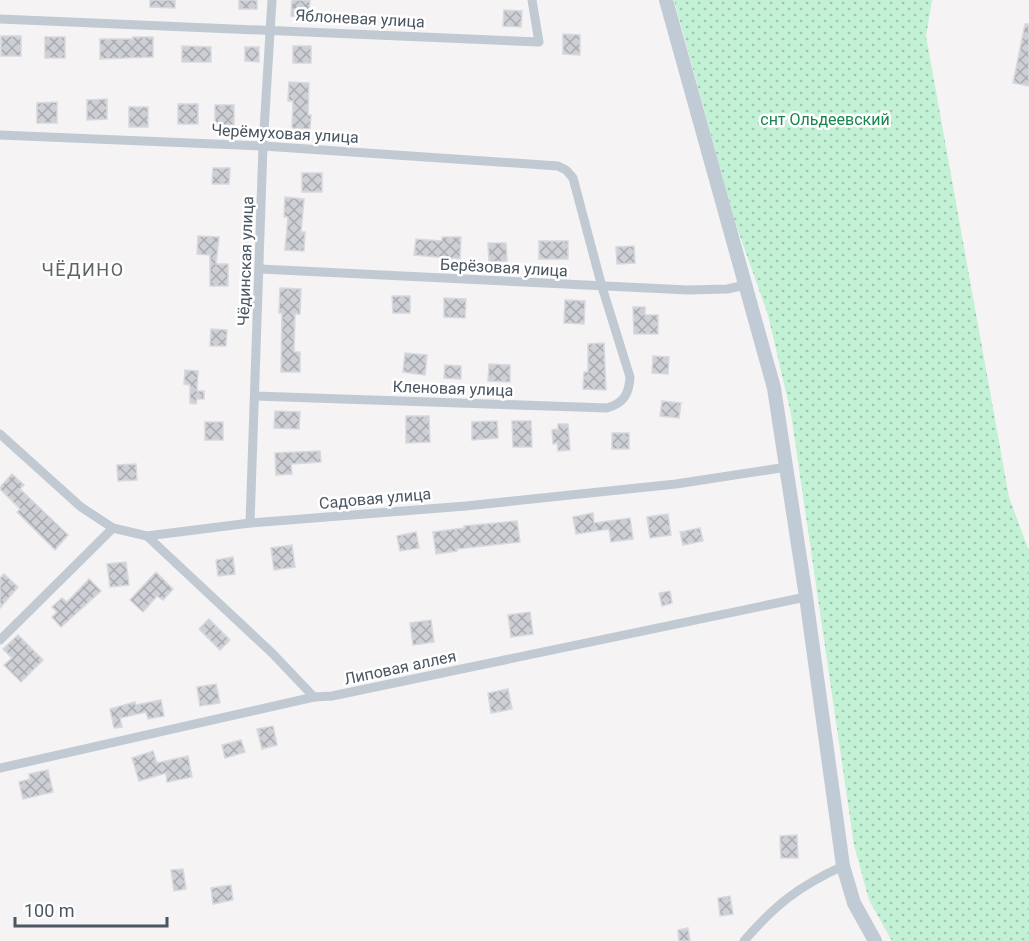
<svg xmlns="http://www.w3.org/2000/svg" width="1029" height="941" font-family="Roboto,sans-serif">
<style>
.park{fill:url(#park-dots)}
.building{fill:url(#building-cross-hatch);stroke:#d7d9de;stroke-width:1.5}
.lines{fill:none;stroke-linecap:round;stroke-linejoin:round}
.street{stroke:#c1cad2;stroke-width:9}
.secondary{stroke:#c1cbd6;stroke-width:14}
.labels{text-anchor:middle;stroke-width:5;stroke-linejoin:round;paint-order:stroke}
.street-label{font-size:16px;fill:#4a5661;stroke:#fff}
.park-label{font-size:16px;fill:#17864f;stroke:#fff}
.neighbourhood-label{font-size:18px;letter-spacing:1.5px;fill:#5f6368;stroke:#fff}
</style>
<defs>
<pattern id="park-dots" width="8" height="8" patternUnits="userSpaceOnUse" patternTransform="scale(1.5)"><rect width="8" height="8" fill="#c3f1d5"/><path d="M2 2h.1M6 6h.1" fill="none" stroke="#a0c6b0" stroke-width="1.8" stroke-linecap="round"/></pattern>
<pattern id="building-cross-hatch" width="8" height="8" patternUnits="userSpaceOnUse" patternTransform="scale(1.5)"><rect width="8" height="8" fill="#cdcfd5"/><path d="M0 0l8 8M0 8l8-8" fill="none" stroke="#a8abb0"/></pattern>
</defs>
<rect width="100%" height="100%" fill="#f5f3f3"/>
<path class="park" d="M674 0H932L926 36 1009 497 1029 551V941H892L869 900 854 845 791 414 768 315 735 222Z"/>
<g class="building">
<path d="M150 0H175V8L150 7Z"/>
<rect x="239" y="0" width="18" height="9"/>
<path d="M292 0H310L309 16H291Z"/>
<path d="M504 10 522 11 521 27 503 26Z"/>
<path d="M1025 24H1029V86L1013 83Z"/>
<path d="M563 34 580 35V55L563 54Z"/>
<rect x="1" y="36" width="20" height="20"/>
<rect x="45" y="37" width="20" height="21"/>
<path d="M133 37H153V57L100 59V39H133Z"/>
<path d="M182 46 211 47V62H182Z"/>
<rect x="293" y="46" width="18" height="17"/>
<path d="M245 47H259V62L245 61Z"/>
<path d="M289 82 309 83 308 115H311L310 129 292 128 293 101H288Z"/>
<path d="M107 99V119L87 120V100Z"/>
<path d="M57 102V123H37V103Z"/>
<rect x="178" y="104" width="20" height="20"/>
<rect x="215" y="105" width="19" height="20"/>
<rect x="129" y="107" width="19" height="20"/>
<path d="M213 168H230L229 184H212Z"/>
<rect x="302" y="173" width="20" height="19"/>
<path d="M285 197 304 199 301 232H305L304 251 285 250 288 217H284Z"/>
<path d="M198 236 219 237 216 264H228V286H210V255L197 254Z"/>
<path d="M442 237H461L460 259 414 255 416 239 442 241Z"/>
<rect x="539" y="241" width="29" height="18"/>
<path d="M488 243H506L507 261 489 262Z"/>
<path d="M634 246 635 263 617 264 616 247Z"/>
<path d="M280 288 301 289 300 314H295L294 352H300V372H281L282 313H279Z"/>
<path d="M392 296H410V313H393Z"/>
<path d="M444 298 466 299 465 318 444 317Z"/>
<path d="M565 300 585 301 584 324 564 323Z"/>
<path d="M633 307H645V315H658V334H634Z"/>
<path d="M211 329 227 330 226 346H210Z"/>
<path d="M604 343 606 390 583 389 584 372H588V344Z"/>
<path d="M405 353 427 355 425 375 403 372Z"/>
<path d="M653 356 669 357 668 374 652 373Z"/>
<path d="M489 364 510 365V382L488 381Z"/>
<path d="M445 365 461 366V379L444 378Z"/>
<path d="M185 370 198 371 197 391H204V399H197L196 404 190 403V385L184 384Z"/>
<path d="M662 401 681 403 679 418 660 416Z"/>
<path d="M275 411 300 412 299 429 274 428Z"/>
<path d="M406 416H429L430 442 406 443Z"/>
<path d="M497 421 498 438 472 440V422Z"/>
<path d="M512 421H531L532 447H513Z"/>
<rect x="205" y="422" width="18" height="18"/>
<path d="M558 424H568L570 450 558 451 557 443 553 444 552 430 558 429Z"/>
<rect x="612" y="433" width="17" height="16"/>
<path d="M320 451 321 462 291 464 292 474 276 475 275 453Z"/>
<path d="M136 464 137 480 118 481 117 465Z"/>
<path d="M12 474 24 485 20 489 68 535 55 550 17 512 20 509 0 489V487Z"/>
<path d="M593 513 594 523 630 518 633 539 611 542 609 529 576 534 573 517Z"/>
<path d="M668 514 671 535 650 538 647 517Z"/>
<path d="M517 521 520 542 457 549V551L436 554 433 532 464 528V526Z"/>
<path d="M700 528 703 541 683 545 680 532Z"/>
<path d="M416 532 419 548 400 551 397 536Z"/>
<path d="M292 545 295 567 274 570 271 548Z"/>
<path d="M233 557 235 574 218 576 216 560Z"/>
<path d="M126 562 129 585 110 587 107 564Z"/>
<path d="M156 572 173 589 163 600 157 596 143 612 130 600Z"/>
<path d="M4 574 18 587 0 608V578Z"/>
<path d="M89 579 101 591 61 627 52 617 57 612 52 607 62 598 67 602Z"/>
<path d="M670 591 672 603 662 606 659 593Z"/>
<path d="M530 612 533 634 511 637 508 615Z"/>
<path d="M209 619 230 640 220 650 199 629Z"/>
<path d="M431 620 434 642 413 645 410 623Z"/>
<path d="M18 635 43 660 21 682 4 665 12 658 3 649Z"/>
<path d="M216 684 220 703 200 706 197 687Z"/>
<path d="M508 689 512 709 491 713 488 693Z"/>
<path d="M161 700 164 716 148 719 146 712 120 718 122 727 114 728 110 709 135 702 136 705Z"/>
<path d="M273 726 277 745 262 749 257 729Z"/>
<path d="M241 740 245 752 225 758 222 745Z"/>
<path d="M153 751 157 763 188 756 192 777 167 782 166 773 139 781 132 758Z"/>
<path d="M48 770 53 792 23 799 19 782 30 779 29 774Z"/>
<path d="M797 835 798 858H781L780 836Z"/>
<path d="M183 869 186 889 174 891 171 870Z"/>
<path d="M231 885 233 900 213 904 211 888Z"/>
<path d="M730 896 733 914 720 916 718 898Z"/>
<path d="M688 928 690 941H679L678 930Z"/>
</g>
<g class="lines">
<g class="street">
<path d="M0 19 539 42 532 0"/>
<path d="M0 135 263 146 558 166 566 170 573 178 602 287 630 377C629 394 624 403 607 408L255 396"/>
<path d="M260 269 688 290 727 289 746 285"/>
<path d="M0 434 81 507 113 528 147 536 250 523 466 506 676 484 787 467"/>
<path d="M250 523 263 146 272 0"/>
<path d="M147 536 272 653 314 697"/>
<path d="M0 640 113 528"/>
<path d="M0 768 314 697 332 696 806 597"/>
<path d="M744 941C775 905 799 886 843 866"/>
</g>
<path class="secondary" d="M666 0 774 388 806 597 843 866 854 903 875 941"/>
</g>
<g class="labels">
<g class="street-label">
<text transform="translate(360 18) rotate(3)" y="6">Яблоневая улица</text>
<text transform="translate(285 133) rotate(3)" y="6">Черёмуховая улица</text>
<text transform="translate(245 261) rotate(-88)" y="6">Чёдинская улица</text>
<text transform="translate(504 267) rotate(3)" y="6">Берёзовая улица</text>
<text transform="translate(453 388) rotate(2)" y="6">Кленовая улица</text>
<text transform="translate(375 498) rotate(-5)" y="6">Садовая улица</text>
<text transform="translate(400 667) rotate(-12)" y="6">Липовая аллея</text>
</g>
<g class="park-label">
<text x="825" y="125">снт Ольдеевский</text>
</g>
<g class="neighbourhood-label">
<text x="83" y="276">ЧЁДИНО</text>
</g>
</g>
<path d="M15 917v9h152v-9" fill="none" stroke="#4a5661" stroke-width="3"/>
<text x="24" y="917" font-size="18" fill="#4a5661" stroke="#ffffff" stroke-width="4.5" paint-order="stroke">100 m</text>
</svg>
